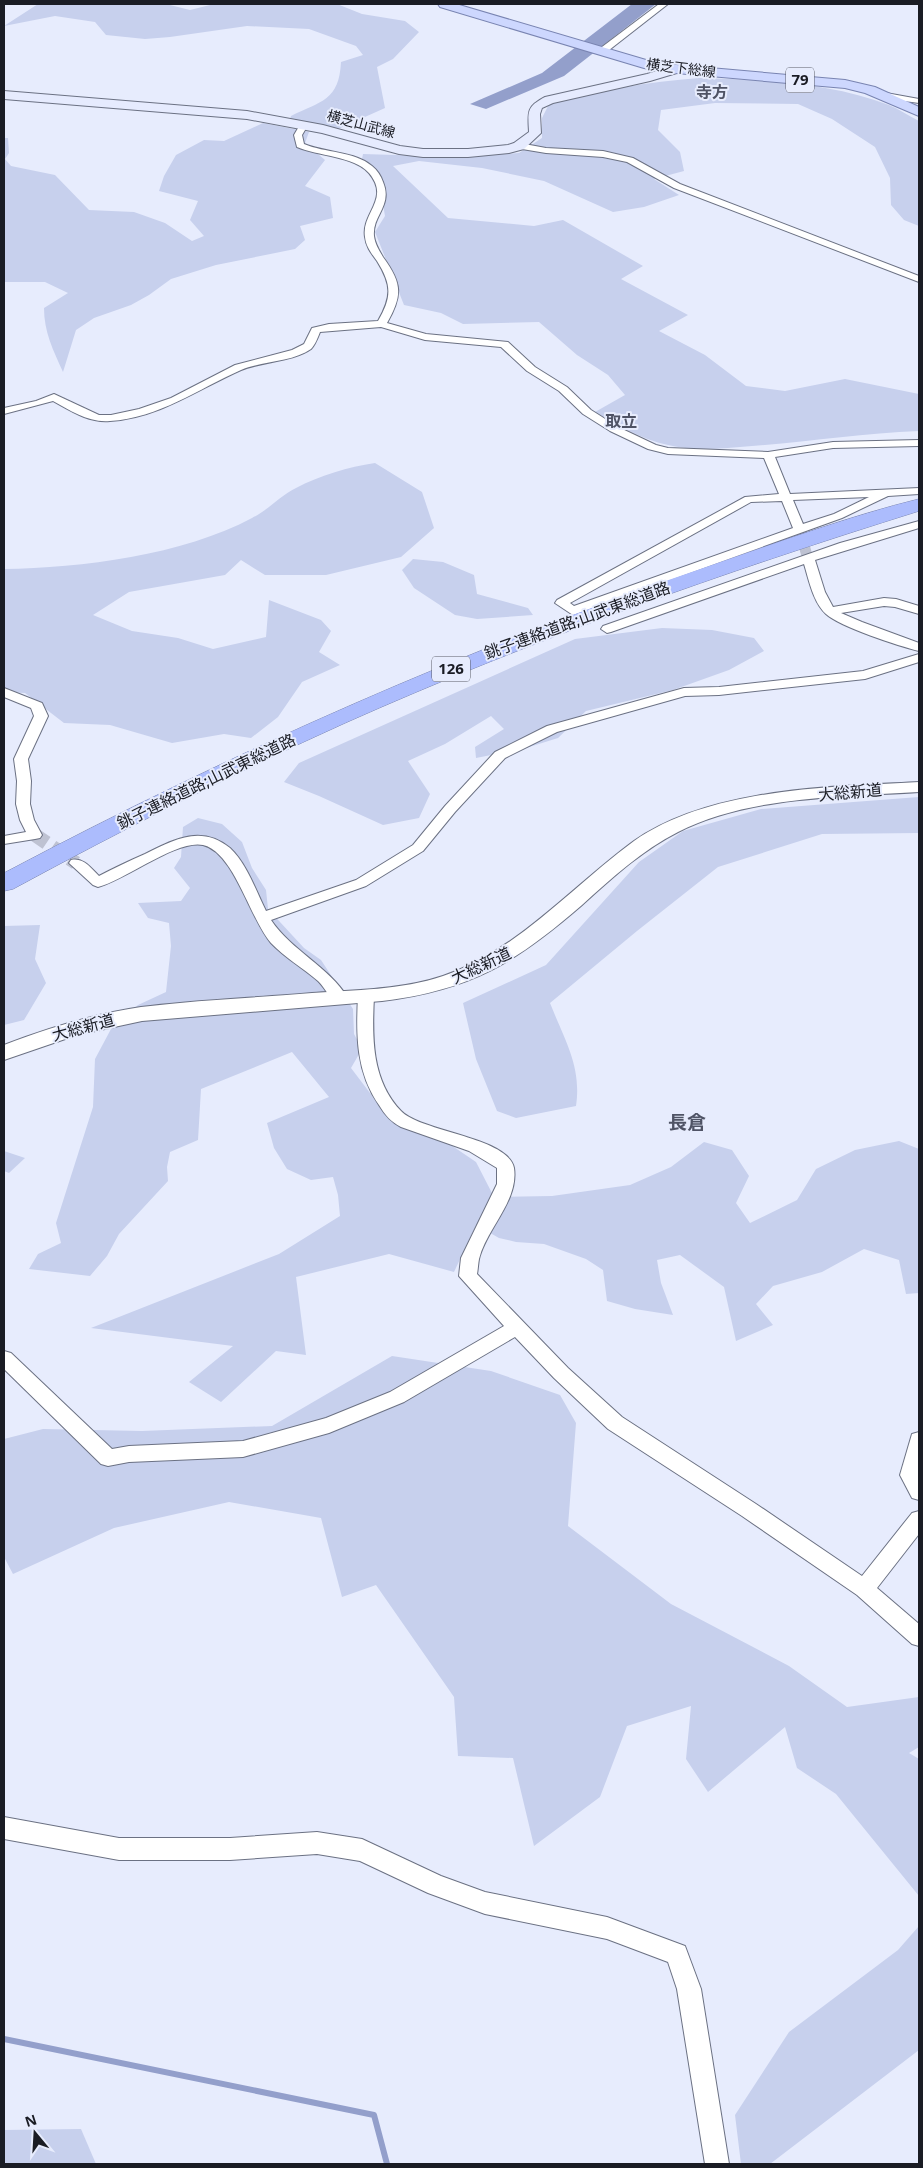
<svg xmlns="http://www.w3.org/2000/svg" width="923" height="2168" font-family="'Noto Sans','Noto Sans JP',sans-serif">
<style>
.green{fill:#c7d0ed}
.water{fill:#939fcb}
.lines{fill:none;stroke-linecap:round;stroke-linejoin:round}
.stream{stroke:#939fcb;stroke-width:6}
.minor-tunnel-far1{stroke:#bec2d2;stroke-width:11;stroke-dasharray:11 5.5;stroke-linecap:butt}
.minor-tunnel{stroke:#bec2d2;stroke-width:14;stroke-dasharray:14 7;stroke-linecap:butt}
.minor-casing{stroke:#6b7183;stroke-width:2}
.tertiary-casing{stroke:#6b7183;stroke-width:2}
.secondary-casing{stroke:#6b7183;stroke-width:2}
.primary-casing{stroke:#7984b1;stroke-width:2}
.motorway-casing{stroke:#7984b1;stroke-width:1}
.minor{fill:#fff;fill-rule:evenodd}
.tertiary{fill:#fff;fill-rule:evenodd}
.secondary{fill:#e6ebfe;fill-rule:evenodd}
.primary{fill:#cdd7fe;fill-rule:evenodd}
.motorway{fill:#acbcfd;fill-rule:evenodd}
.labels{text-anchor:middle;stroke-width:4;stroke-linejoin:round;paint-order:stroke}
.far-street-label{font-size:14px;fill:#1a1c24;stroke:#e7ecfd}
.shield{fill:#e7ecfd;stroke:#585a65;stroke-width:1}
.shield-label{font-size:15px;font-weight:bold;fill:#1a1c24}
.far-quarter-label{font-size:16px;font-weight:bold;fill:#4f5365;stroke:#e7ecfd}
.street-label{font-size:16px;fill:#1a1c24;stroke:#e7ecfd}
.quarter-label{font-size:19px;font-weight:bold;fill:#4f5365;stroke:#e7ecfd}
</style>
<rect width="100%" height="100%" fill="#e7ecfd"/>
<g class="green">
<path d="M38 4H166L190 10 214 4H337L362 14 405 21 419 32 393 59 377 67 385 108 338 129 290 119 291 116C321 101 339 101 341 62L363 55 356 46 309 29 247 26 170 37 145 39 106 35 95 22 55 16 4 26Z"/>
<path d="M699 78C762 80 829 82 889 105 899 109 909 116 919 121V226L904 220 891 205 890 178 875 147 832 119 798 104 715 103 661 110 658 130 680 152 684 171 654 179 679 195 644 207 613 212 544 181 482 168 419 161 393 166 448 218 534 226 563 220 643 266 621 279 688 315 659 331 705 355 746 386 785 391 845 379 919 394V431C863 433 808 442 752 446 724 448 695 452 668 445 640 439 620 426 595 412L625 395 608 375 577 355 539 322 463 324 441 313 404 305 375 232 385 216 380 187 361 164 363 154 459 157 519 153 542 138V118L549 104C599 90 648 82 699 78Z"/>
<path d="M263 123 309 132 305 143 325 160 305 186 330 197 333 218 300 226 305 240 295 249 216 265 171 279 149 295 131 305 94 318 76 330 63 372C53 350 44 332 44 308L68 293 45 282H4V138H8L9 153 5 159 11 166 55 175 89 210 134 212 165 223 192 241 204 236 190 220 198 201 159 191 164 176 176 155 204 140 224 141Z"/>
<path d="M375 463 422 492 434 528 401 557 326 575H265L241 560 225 575 129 592 93 615 132 631 178 638 213 649 266 637 269 600 321 620 331 631 319 652 340 665 302 682 278 717 251 738 224 734 172 743 110 725 64 723 25 693 4 692V569C81 568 183 555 252 518 268 510 280 496 296 488 321 475 348 467 375 463Z"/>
<path d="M413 559 443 562 474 575 477 594 528 608 533 615 477 619 455 615 414 588 402 570Z"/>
<path d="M662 628 712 630 754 638 764 651 729 670 673 690 586 711 558 738 526 748 476 758 475 747 504 729 491 716 445 744 408 761 430 794 419 818 383 825 319 796 284 782 299 763 575 639Z"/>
<path d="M919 797V833L822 834 718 867 637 931 550 1003C564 1039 582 1066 576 1106L516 1118 497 1111 476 1059 463 1003 546 965 639 862 683 831 761 809Z"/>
<path d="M198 818 222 824 242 842 252 868 266 890 268 909 304 948 321 960 353 1009 354 1034 362 1049 351 1068 392 1122 445 1141 476 1162 494 1197 552 1196 630 1185 671 1167 704 1142 732 1150 749 1176 736 1203 750 1223 797 1200 816 1169 855 1150 899 1141 919 1149V1293L906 1294 899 1260 864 1249 822 1272 773 1286 756 1304 773 1325 736 1341 724 1287 680 1255 657 1260 661 1283 673 1315 635 1309 607 1301 603 1270 586 1259 544 1244 516 1242 499 1238 476 1225 454 1272 389 1254 296 1277 306 1355 276 1351 221 1402 189 1382 233 1346 91 1328 279 1254 340 1216 338 1195 333 1177 311 1180 287 1169 274 1148 267 1123 329 1097 292 1052 201 1089 198 1140 170 1152 167 1167 168 1181 119 1234 107 1256 90 1276 29 1269 38 1254 61 1243 56 1223 93 1107 95 1059 111 1029 138 1005 166 992 171 946 169 923 148 918 138 903 181 901 190 888 174 868 181 857 183 827Z"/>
<path d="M40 925 35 959 46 983 24 1020 4 1025V926Z"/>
<path d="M4 1151 25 1158 9 1173 4 1171Z"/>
<path d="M392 1356 491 1371 560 1395 576 1423 568 1526 671 1604 789 1666 847 1707 919 1697V1747L909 1753 919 1759V1896L836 1794 797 1768 785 1727 708 1792 686 1759 691 1706 627 1726 600 1797 534 1846 513 1758 458 1756 454 1697 376 1585 342 1597 321 1518 229 1502 114 1528 13 1574 4 1557V1439L43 1429 142 1431 272 1426Z"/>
<path d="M919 1926V2050L770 2164H741L735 2115 789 2032 898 1950Z"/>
<path d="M81 2129 96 2164H4V2130Z"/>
</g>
<path class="water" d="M632 4H656L564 76 486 109 470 104 542 73Z"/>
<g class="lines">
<path class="stream" d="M4 2039 374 2115 387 2164"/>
<path class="minor-tunnel-far1" d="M799 528 808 559"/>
<path class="minor-tunnel" d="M35 835 76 863"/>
<g class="minor-casing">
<g id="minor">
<path d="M659 4H668L604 54H598V50Z"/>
<path d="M886 93 919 99V103L883 98V94Z"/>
<path d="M304 122 308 125 302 135 304 144C325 153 354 151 372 166 377 170 381 176 383 182 393 206 372 215 374 236 375 244 379 250 383 257 402 283 403 295 387 323L426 334 508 342 535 367 567 387 591 410 618 427 656 445 668 448 768 452 833 442 919 440V446L833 448 775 457 790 494 919 488V494L888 496 842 518 573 615 555 603 557 600 745 497 779 494 764 458 668 454 648 449 610 431 583 414 559 391 527 371 501 347 425 340 381 327 320 332C318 337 315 345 311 349 293 362 262 361 241 370 198 389 159 418 110 421 89 423 71 411 53 401L4 414V408L36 401 54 394 99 415H111L139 409 171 398 235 365 292 350 304 344 312 328 329 324 378 321C392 297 392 285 377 261 372 254 366 247 365 237 361 213 391 199 369 173 354 156 317 156 297 147L294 135 301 123ZM869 497 834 514 803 524 793 500ZM782 501 793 528 574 606 570 603 751 502Z"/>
<path d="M519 143 546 148 603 151 633 158 680 184 919 276V282L674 188 627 162 603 157 546 153 516 148V144Z"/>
<path d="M919 521V528L815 560 825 592 833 607 884 598 896 599 919 606V614L895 607 884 606 841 613 862 622 919 643V651C899 646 840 627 826 614 813 602 809 580 804 564L611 632 607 633 601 629 603 626 840 543Z"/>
<path d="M919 654V662L865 679 719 695 685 696 557 732 505 758 455 812 423 851 366 886 271 920C292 951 328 966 348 998L346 1002C331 1006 327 989 318 981 303 968 284 957 271 943 250 919 234 852 203 845 178 839 125 880 98 887L93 885 69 863 71 860C83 857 91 868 99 876 114 868 129 861 145 854 173 840 201 824 230 848 247 864 256 891 266 911L356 880 413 845 445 806 495 752 547 726 684 688 719 687 863 671Z"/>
<path d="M4 688 42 703 48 716 28 759 31 781 30 804 34 820 42 835 40 838 35 839 4 844V836L26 832 20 820 16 804 17 781 14 759 34 716 31 708 4 697Z"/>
<path d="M366 991 371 992 374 996C372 1036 371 1080 401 1111 421 1132 508 1137 514 1168 519 1201 486 1229 479 1259 478 1264 478 1269 477 1274L568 1368 622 1417 756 1504 862 1576 912 1513 919 1511V1534L877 1588 919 1624V1646L912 1644 857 1595 742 1516 608 1429 554 1378 515 1337 404 1402 329 1433 243 1457 129 1462 108 1466 101 1464 4 1369V1351L11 1353 112 1449 129 1446 243 1441 326 1418 390 1392 504 1326 459 1276 461 1258 497 1184V1168L469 1151 401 1127C391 1122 385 1115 379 1105 356 1072 356 1035 358 996L361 992Z"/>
<path d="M919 1432V1500L912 1498 900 1475 912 1434Z"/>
<path d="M4 1817 119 1838H230L317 1832 362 1839 441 1876 485 1892 607 1917 685 1946 701 1989 729 2164H705L677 1989 668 1962 607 1939 485 1914 428 1893 360 1861 317 1854 230 1860H119L4 1839Z"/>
</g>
</g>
<g class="tertiary-casing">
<path id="tertiary" d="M919 782V792C842 797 748 796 678 832 642 850 612 878 582 905 515 963 471 990 382 1001L142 1021 77 1035 4 1060V1045C48 1028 94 1014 141 1007 197 1000 255 998 312 993 355 990 401 990 443 976 519 950 571 887 634 841 710 788 829 787 919 782Z"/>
</g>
<g class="secondary-casing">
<path id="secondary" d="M676 65 682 69 680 72 650 81 553 103 542 108 540 114 541 133 524 149 509 153 468 157H423L399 154 322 133 247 119 4 99V91L247 111 323 125 400 146 423 149H468L508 145 514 143 529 132C528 112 526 107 545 97L647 74Z"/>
</g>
<g class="primary-casing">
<path id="primary" d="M438 4H456L646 60 676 65 845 80 875 87 919 107V116L865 93 845 88 676 73 644 68 440 7Z"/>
</g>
<g class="motorway-casing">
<path id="motorway" d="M919 499V511C724 572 531 640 345 723 232 774 122 830 13 889L4 891V873C233 752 469 647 715 564 782 541 850 516 919 499Z"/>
</g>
<use href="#minor" class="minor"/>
<use href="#tertiary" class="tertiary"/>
<use href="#secondary" class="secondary"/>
<use href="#primary" class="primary"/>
<use href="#motorway" class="motorway"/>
</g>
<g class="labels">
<g class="far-street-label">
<text transform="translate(681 68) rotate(7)" y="5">横芝下総線</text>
<text transform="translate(361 124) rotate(15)" y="5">横芝山武線</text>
</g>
<g class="shield">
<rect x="786" y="67.5" width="28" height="25" rx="4"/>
<rect x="432" y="656.5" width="38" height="25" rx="4"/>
</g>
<g class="shield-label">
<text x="800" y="85">79</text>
<text x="451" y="674">126</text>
</g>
<g class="far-quarter-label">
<text x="712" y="98">寺方</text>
<text x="621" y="427">取立</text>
</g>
<g class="street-label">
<text transform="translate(577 620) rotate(-20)" y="6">銚子連絡道路;山武東総道路</text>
<text transform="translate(206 781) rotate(-26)" y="6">銚子連絡道路;山武東総道路</text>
<text transform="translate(850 792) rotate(-5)" y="6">大総新道</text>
<text transform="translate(481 965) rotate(-25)" y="6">大総新道</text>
<text transform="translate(83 1027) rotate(-15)" y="6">大総新道</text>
</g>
<g class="quarter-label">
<text x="687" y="1129">長倉</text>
</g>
</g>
<rect width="923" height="2168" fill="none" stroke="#1a1c24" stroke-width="10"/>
<g transform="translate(35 2133) rotate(342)" stroke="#e7ecfd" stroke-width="4" paint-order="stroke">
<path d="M0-4L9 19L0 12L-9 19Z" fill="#1a1c24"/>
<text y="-8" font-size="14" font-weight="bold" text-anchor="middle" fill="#1a1c24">N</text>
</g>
</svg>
